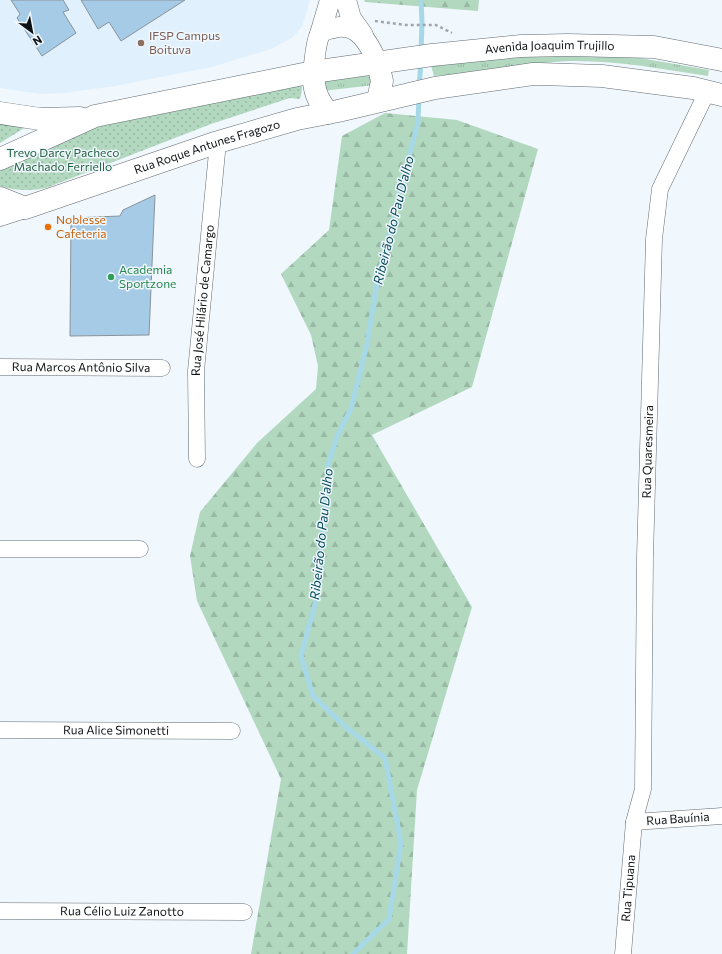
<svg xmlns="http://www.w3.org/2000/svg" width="722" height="954" font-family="Commissioner,sans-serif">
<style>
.built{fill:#e0f1fd}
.grass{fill:url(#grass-tufts)}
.forest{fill:url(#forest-firs)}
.park{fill:url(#park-dots)}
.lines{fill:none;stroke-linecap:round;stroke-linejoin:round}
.stream{stroke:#a6d8e7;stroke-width:5}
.building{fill:#a6cbe7;stroke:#8a939a}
.minor-casing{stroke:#636b72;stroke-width:17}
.tertiary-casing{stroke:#636b72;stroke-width:21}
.secondary-casing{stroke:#636b72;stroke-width:23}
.path{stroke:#a0a6ab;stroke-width:2.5;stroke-dasharray:3 3;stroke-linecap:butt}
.minor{stroke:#fff;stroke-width:16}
.tertiary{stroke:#fff;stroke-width:20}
.secondary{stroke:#fff;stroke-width:22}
.education-dot{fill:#8d6e63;stroke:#f0f7fd;stroke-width:1.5}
.food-dot{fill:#e8710a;stroke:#f0f7fd;stroke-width:1.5}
.leisure-dot{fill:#2e9e5b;stroke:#f0f7fd;stroke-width:1.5}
.labels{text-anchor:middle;stroke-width:3;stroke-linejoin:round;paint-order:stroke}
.education-label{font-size:12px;fill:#785e54;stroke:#f0f7fd;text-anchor:start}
.street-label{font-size:12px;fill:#0e1214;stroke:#f0f7fd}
.park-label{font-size:12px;fill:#246240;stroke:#f0f7fd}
.food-label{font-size:12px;fill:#c56008;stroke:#f0f7fd;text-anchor:start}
.leisure-label{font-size:12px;fill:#27864d;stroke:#f0f7fd;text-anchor:start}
.water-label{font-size:13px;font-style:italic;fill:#00495a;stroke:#f0f7fd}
</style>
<defs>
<pattern id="grass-tufts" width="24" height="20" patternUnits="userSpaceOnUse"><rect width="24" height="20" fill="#b2d9bf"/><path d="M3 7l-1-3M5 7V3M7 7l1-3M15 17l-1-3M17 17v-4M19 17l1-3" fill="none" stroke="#98b9a3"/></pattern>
<pattern id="forest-firs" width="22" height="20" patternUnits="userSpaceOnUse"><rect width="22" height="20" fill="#b2d9bf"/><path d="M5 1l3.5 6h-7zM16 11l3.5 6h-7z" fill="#98b9a3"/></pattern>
<pattern id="park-dots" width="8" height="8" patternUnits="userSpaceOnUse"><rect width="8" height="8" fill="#b2d9bf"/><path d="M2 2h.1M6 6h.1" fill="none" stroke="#98b9a3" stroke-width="1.8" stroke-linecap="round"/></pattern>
</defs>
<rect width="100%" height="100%" fill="#f0f7fd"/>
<path class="built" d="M0 0H310L302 27 292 38 271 49 212 67 115 86 64 93 40 94 0 88Z"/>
<g class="grass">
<path d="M623 55 709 70 708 76C662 69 616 60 569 61 524 63 479 73 434 76L430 62 482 57Z"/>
<path d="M372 70 374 85 323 91V83L326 78Z"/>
</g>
<g class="forest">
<path d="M364 0H479L478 11 365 2Z"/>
<path d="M385 113 457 120 538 149 472 387 372 435 472 607 417 790 407 954H251L281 779 197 601 190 556 200 512 257 443 316 389 318 366 311 335 281 274 329 230 342 136Z"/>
</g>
<g class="park">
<path d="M301 83 302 90 300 99 290 98 211 124 46 188C31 191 14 191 0 186V171L55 141 160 107Z"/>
<path d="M0 118 31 124 0 143Z"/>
</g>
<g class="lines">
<g class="stream">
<path d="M421 51 422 23 421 0"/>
<path d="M419 87 421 61"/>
<path d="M353 954 389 919 401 843 385 758 347 728 313 696 301 656 318 593 328 464 338 434 351 409 367 344 378 277 418 122 419 97"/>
</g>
</g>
<g class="building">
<path d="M11 0H63L69 10 63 12 76 33 42 56 17 18 20 14Z"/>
<path d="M81 0H185L121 41 109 22 98 29Z"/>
<path d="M155 195 149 335 70 336 71 218 120 216 123 210Z"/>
</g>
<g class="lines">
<g class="minor-casing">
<g id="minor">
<path id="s1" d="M0 367 162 368"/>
<path id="s2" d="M197 459 196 371 218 142"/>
<path d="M0 549H140"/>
<path id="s3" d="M0 730 232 731"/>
<path id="s4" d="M634 822 722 816"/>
<path id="s5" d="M0 911 244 912"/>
<path id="s6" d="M623 954 634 822 643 789 645 557 654 239 660 189 707 92"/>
</g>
</g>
<g class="tertiary-casing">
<g id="tertiary">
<path d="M346 0 351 18 363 35"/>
<path d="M320 34 330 0"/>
<path d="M313 72C315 60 315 44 320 34 323 30 329 29 334 28 358 21 370 45 378 64"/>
<path d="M0 216 25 208"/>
</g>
</g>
<g class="secondary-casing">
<g id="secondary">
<path d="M378 64 382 81 378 100"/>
<path d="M313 72C314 90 316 98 328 113"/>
<path d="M0 113 40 119 80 118"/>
<path id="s7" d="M0 159 95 116 313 72 432 55 521 46 568 45 654 47 722 60"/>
<path id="s8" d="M0 198 25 208 218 142 297 119 338 111 435 88 533 74H540L602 76 693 88 722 95"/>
</g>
</g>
<path class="path" d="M375 21 406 25H436L452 33"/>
<use href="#minor" class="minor"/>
<use href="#tertiary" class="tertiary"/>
<use href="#secondary" class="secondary"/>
</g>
<circle class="education-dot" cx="141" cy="43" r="4"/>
<circle class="food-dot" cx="48" cy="227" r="4"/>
<circle class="leisure-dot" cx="111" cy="277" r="4"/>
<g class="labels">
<g class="education-label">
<text x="149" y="40">IFSP Campus<tspan x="149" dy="14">Boituva</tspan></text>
</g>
<g class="street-label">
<text dy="4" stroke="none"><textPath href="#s7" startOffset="565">Avenida Joaquim Trujillo</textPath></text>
<text dy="4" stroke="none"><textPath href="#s8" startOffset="219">Rua Roque Antunes Fragozo</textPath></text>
<text dy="4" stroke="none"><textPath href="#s2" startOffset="159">Rua José Hilário de Camargo</textPath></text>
<text dy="4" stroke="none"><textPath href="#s1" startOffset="81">Rua Marcos Antônio Silva</textPath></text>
<text dy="4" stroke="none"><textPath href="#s6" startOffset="504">Rua Quaresmeira</textPath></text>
<text dy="4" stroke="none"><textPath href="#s3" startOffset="116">Rua Alice Simonetti</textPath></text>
<text dy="4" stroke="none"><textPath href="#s4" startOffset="44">Rua Bauínia</textPath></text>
<text dy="4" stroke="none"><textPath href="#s6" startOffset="66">Rua Tipuana</textPath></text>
<text dy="4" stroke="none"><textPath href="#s5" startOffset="122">Rua Célio Luiz Zanotto</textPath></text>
</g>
<g class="park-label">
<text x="63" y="157">Trevo Darcy Pacheco<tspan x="63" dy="14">Machado Ferriello</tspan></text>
</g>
<g class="food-label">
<text x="56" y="224">Noblesse<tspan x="56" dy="14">Cafeteria</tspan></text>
</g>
<g class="leisure-label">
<text x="119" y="274">Academia<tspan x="119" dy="14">Sportzone</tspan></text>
</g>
<g class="water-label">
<text transform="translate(393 220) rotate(-76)" y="5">Ribeirão do Pau D'alho</text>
<text transform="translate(321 534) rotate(-84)" y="5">Ribeirão do Pau D'alho</text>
</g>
</g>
<g transform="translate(32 32) rotate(148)" stroke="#f0f7fd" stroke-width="3" paint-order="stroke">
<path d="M0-3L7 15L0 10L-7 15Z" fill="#0e1214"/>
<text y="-6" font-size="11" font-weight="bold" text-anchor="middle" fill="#0e1214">N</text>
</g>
</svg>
